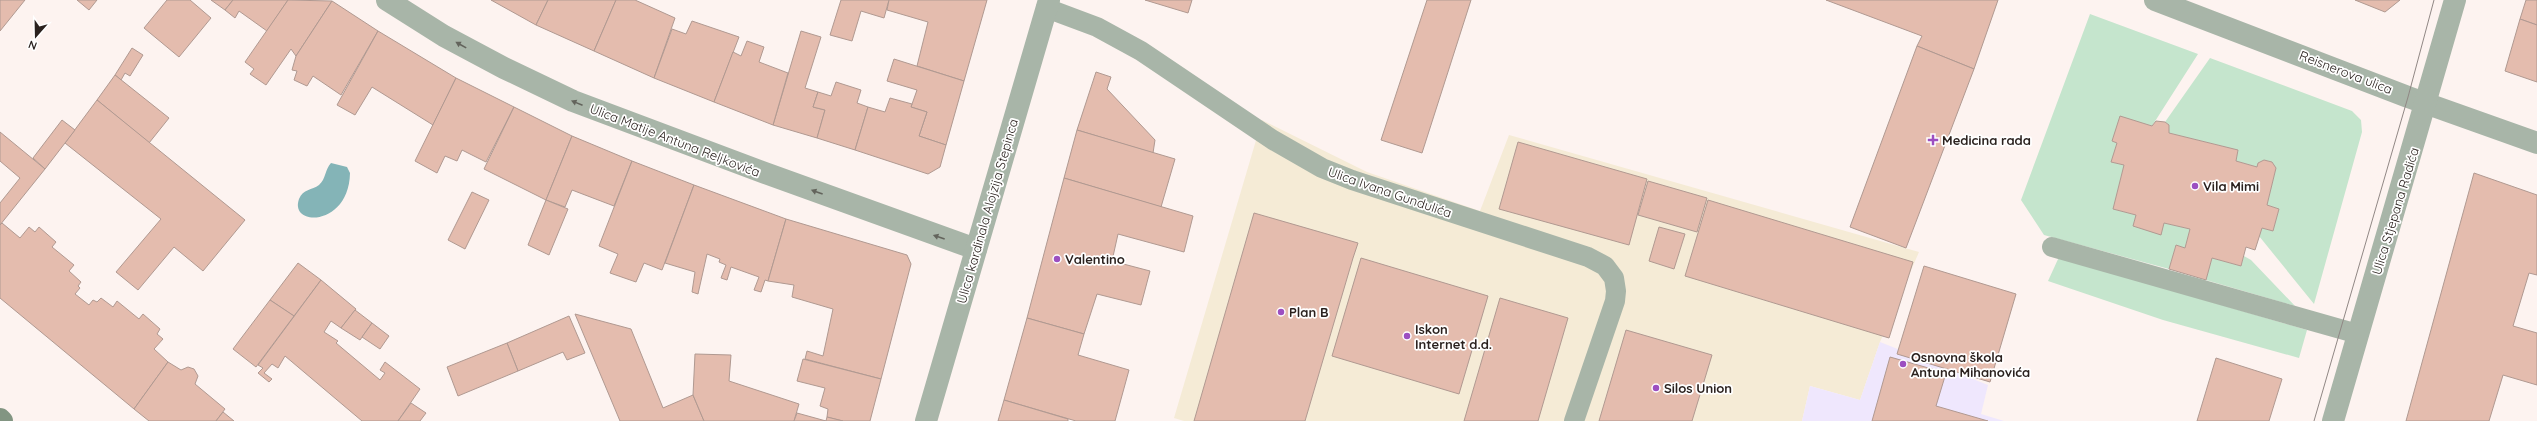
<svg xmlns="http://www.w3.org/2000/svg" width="2537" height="421" font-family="Quicksand,sans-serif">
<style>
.commercial{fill:#f5ebd6}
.education{fill:#efe7fd}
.green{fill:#c5e5cd}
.water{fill:#84b4b7}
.building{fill:#e4bcae;stroke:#b09991}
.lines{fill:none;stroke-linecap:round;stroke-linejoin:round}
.service{stroke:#a8b5a8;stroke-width:20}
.minor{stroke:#a8b5a8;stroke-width:22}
.secondary{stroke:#829582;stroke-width:22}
.tram{stroke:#908784;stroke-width:1}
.oneway{fill:#63645c}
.poi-dot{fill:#9c4fc1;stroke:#fff;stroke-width:1.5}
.labels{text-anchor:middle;stroke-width:3.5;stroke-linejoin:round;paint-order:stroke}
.street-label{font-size:13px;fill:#2a211e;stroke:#fff}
.poi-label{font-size:13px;font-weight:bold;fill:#2a211e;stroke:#fff;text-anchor:start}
</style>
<rect width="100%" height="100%" fill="#fdf3f0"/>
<path class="commercial" d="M1262 120 1367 172 1480 211 1509 135 1919 252 1880 342 1860 400 1810 386 1802 421H1184L1174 418Z"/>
<path class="education" d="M1880 342 1988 385 1981 414 2004 421H1802L1810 386 1860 400Z"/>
<g class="green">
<path d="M2090 14 2198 54 2152 126 2120 117 2112 141 2117 143 2111 162 2124 165 2113 209 2136 215 2133 226 2161 234 2164 223 2190 229 2185 248 2176 245 2169 269 2044 235 2021 200Z"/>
<path d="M2210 58 2352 111 2361 120 2362 132 2314 304 2259 236 2262 228 2273 231 2279 209 2267 205 2276 168 2272 162 2264 160 2258 163 2257 167 2236 161 2238 150 2169 133V125L2165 122Z"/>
<path d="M2244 256 2251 260 2295 306 2206 280 2212 258 2241 266Z"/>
<path d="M2059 257 2307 330 2299 358 2163 320 2048 281Z"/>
</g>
<path class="water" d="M331 163 347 167 350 173C349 227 289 227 299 199 303 189 312 190 319 185 326 179 325 169 331 163Z"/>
<g class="building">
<path d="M0 0H25L0 31Z"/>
<path d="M77 0H97L89 10Z"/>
<path d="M167 0H190L211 18 179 57 144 28Z"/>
<path d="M211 0H233L225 10Z"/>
<path d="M233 0H288L267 31 239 11 235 18 225 10Z"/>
<path d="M288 0 332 1 296 56 291 49 266 85 250 74 254 69 245 62Z"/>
<path d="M491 0H548L536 25Z"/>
<path d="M548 0H616L594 51 536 25Z"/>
<path d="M616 0H635L675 18 654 78 594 51Z"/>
<path d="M841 0H889L884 18 861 11 852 41 830 35Z"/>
<path d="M889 0H987L964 81 917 66 928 22 887 10Z"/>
<path d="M1145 0H1192L1188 13Z"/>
<path d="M1427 0H1471L1422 153 1381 140Z"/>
<path d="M1826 0H1998L1974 69 1917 46 1922 36Z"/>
<path d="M2355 0H2400L2385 12Z"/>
<path d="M2526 0H2537V25L2520 19Z"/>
<path d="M332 1 378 31 341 95 313 76 307 86 294 80 297 71 292 70 296 56Z"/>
<path d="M2520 19 2537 25V82L2505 71Z"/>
<path d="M692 21 739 37 714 102 654 78 672 29 686 34Z"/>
<path d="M378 31 456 78 433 125 372 87 355 115 337 105Z"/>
<path d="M801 31 821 37 805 88 818 92 813 107 825 110 817 138 773 125Z"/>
<path d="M747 41 764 47 759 62 788 73 773 125 714 102 733 52 741 56Z"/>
<path d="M1917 46 1974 69 1906 248 1850 227Z"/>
<path d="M132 48 143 55 130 76 125 73 121 80 115 75Z"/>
<path d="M894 59 964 81 946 145 919 136 927 112 911 107 917 90 887 81Z"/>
<path d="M1096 72 1111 77 1107 89 1155 140 1153 153 1077 130Z"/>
<path d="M115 75 169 118 149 143 97 100Z"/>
<path d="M456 78 514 107 486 162 462 150 457 161 445 156 437 173 415 161Z"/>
<path d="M836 82 861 90 857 103 868 107 855 150 817 138 825 110 813 107 818 92 831 96Z"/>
<path d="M890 98 912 104 911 107 927 112 919 136 946 145 940 167 928 174 855 150 868 107 885 112Z"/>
<path d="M97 100 245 220 203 271 174 247 138 290 116 272 161 219 65 143Z"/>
<path d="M514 107 572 136 546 200 484 169Z"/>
<path d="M2120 116 2152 126 2156 121 2165 122 2169 125V133L2238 150 2236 161 2257 167 2258 163 2264 160 2272 162 2276 168 2267 205 2279 209 2273 231 2262 228 2255 250 2246 247 2241 266 2212 258 2206 280 2169 269 2176 245 2185 248 2190 229 2164 223 2161 235 2133 226 2136 215 2113 209 2124 165 2111 162 2117 143 2112 141Z"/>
<path d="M62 120 75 130 45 169 33 158Z"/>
<path d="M1077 130 1175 159 1161 207 1064 178Z"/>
<path d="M0 132 45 169 0 225V203L20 178 0 161Z"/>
<path d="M572 136 632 161 614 206 572 190 565 207 546 200Z"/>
<path d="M1518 142 1647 179 1629 245 1499 209Z"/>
<path d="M632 161 694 185 662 270 644 263 636 282 610 273 618 254 599 246Z"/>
<path d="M2474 173 2537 195V275L2529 273 2513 326 2537 333V385L2503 375 2489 421H2406Z"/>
<path d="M1064 178 1193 216 1184 252 1118 234 1112 261 1150 271 1141 305 1097 294 1084 334 1027 318Z"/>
<path d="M1648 181 1707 198 1697 232 1638 215Z"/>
<path d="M694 185 786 219 768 281 765 280 761 292 754 290 759 277 731 267 727 280 721 278 726 265 719 262 720 259 707 254 698 294 692 292 695 272 665 263Z"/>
<path d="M472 192 489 200 465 249 448 240Z"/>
<path d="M546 200 568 209 549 255 528 245Z"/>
<path d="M1708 200 1913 262 1889 338 1685 276Z"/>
<path d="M1254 213 1358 243 1353 258 1305 421H1194Z"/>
<path d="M786 219 907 255 911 264 881 379 805 359 807 351 823 356 833 309 792 297 794 285 768 281Z"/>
<path d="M2 223 20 238 29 227 35 232 39 227 56 242 52 247 74 265 69 271 81 282 78 286 80 288 75 294 89 305 93 300 97 302 101 298 113 307 117 301 139 319 143 314 160 329 157 334 163 339 154 349 168 362 134 409 0 298V225Z"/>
<path d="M1659 227 1685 234 1674 269 1649 261Z"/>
<path d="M1361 258 1488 296 1459 394 1332 356Z"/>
<path d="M298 263 321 280 294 316 270 300Z"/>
<path d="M1924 266 2016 294 1990 382 1897 354Z"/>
<path d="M321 280 356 309 341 328 331 321 324 332 338 341 336 343 380 380 385 373 380 370 385 362 420 389 398 421H362L285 356 278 368 272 364 264 373 272 379 269 382 258 373 263 368 258 365Z"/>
<path d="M1500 298 1568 318 1538 421H1464Z"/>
<path d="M270 300 294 316 256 367 233 349Z"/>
<path d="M355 310 372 323 360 340 341 328Z"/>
<path d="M575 314 631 329 663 408 693 395 704 421H620Z"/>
<path d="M569 316 585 353 567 360 563 352 518 371 507 343Z"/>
<path d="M1027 318 1084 334 1078 355 1129 370 1115 421H1076L1004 400Z"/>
<path d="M372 323 389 336 380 349 362 337Z"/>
<path d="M1626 330 1712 355 1692 421H1599Z"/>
<path d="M507 343 518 371 458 396 447 367Z"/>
<path d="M695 354 731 355 729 381 799 404 794 421H704L693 395Z"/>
<path d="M1890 357 1946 373 1936 406 1988 421H1872Z"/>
<path d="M2216 358 2282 379 2269 421H2197Z"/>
<path d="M803 359 881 379 870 421H843L827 417 828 409 820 406 825 388 797 381Z"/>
<path d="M168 362 181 370 188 367 194 369 198 376 195 384 225 409 216 421H149L134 409Z"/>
<path d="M1004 400 1068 419V421H998Z"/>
<path d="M411 403 426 413 420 421H398Z"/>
<path d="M223 412 234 421H216Z"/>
<path d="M797 413 826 421 827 417 843 421H794Z"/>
</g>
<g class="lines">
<g class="service">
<path d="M1046 8 1097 27 1141 51 1273 140 1322 168 1352 180 1588 257 1605 266 1614 278 1616 291 1615 301 1574 421"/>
<path d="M2052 247 2358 334"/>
</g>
<g class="minor">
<path d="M387 0 444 36 504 68 573 101 765 173 976 249"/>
<path d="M2155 0 2408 97 2537 143"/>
<path d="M926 421 1049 0"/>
<path d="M2333 421 2455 0"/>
</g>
<path class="secondary" d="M0 419 2 421"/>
<path class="tram" d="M2314 421 2408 97 2434 0"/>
</g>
<defs><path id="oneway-solid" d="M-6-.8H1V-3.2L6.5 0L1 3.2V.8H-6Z"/></defs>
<g class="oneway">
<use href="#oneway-solid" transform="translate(461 45) rotate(-151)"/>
<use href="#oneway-solid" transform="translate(577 103) rotate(-158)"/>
<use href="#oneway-solid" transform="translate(817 192) rotate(-160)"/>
<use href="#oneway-solid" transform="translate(939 237) rotate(-161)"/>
</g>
<g class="poi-dot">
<path d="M1931 134h4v4h4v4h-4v4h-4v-4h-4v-4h4z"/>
<circle cx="2195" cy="186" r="4"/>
<circle cx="1057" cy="259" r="4"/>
<circle cx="1281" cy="312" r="4"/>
<circle cx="1407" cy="336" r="4"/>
<circle cx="1903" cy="364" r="4"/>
<circle cx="1656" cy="388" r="4"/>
</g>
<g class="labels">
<g class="street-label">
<text transform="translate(2346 72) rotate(21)" y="5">Reisnerova ulica</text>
<text transform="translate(675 140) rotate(21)" y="5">Ulica Matije Antuna Reljkovića</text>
<text transform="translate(1390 192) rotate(19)" y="5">Ulica Ivana Gundulića</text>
<text transform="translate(987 211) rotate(-74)" y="5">Ulica kardinala Alojzija Stepinca</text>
<text transform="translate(2395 211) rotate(-73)" y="5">Ulica Stjepana Radića</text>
</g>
<g class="poi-label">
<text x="1942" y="145">Medicina rada</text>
<text x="2203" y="191">Vila Mimi</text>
<text x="1065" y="264">Valentino</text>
<text x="1289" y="317">Plan B</text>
<text x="1415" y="334">Iskon<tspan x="1415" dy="15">Internet d.d.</tspan></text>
<text x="1911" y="362">Osnovna škola<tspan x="1911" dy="15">Antuna Mihanovića</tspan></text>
<text x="1664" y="393">Silos Union</text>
</g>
</g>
<g transform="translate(36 36) rotate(200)" stroke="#ffffff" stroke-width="3" paint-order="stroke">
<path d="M0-3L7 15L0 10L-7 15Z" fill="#2a211e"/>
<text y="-6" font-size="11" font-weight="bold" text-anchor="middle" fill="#2a211e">N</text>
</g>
</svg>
